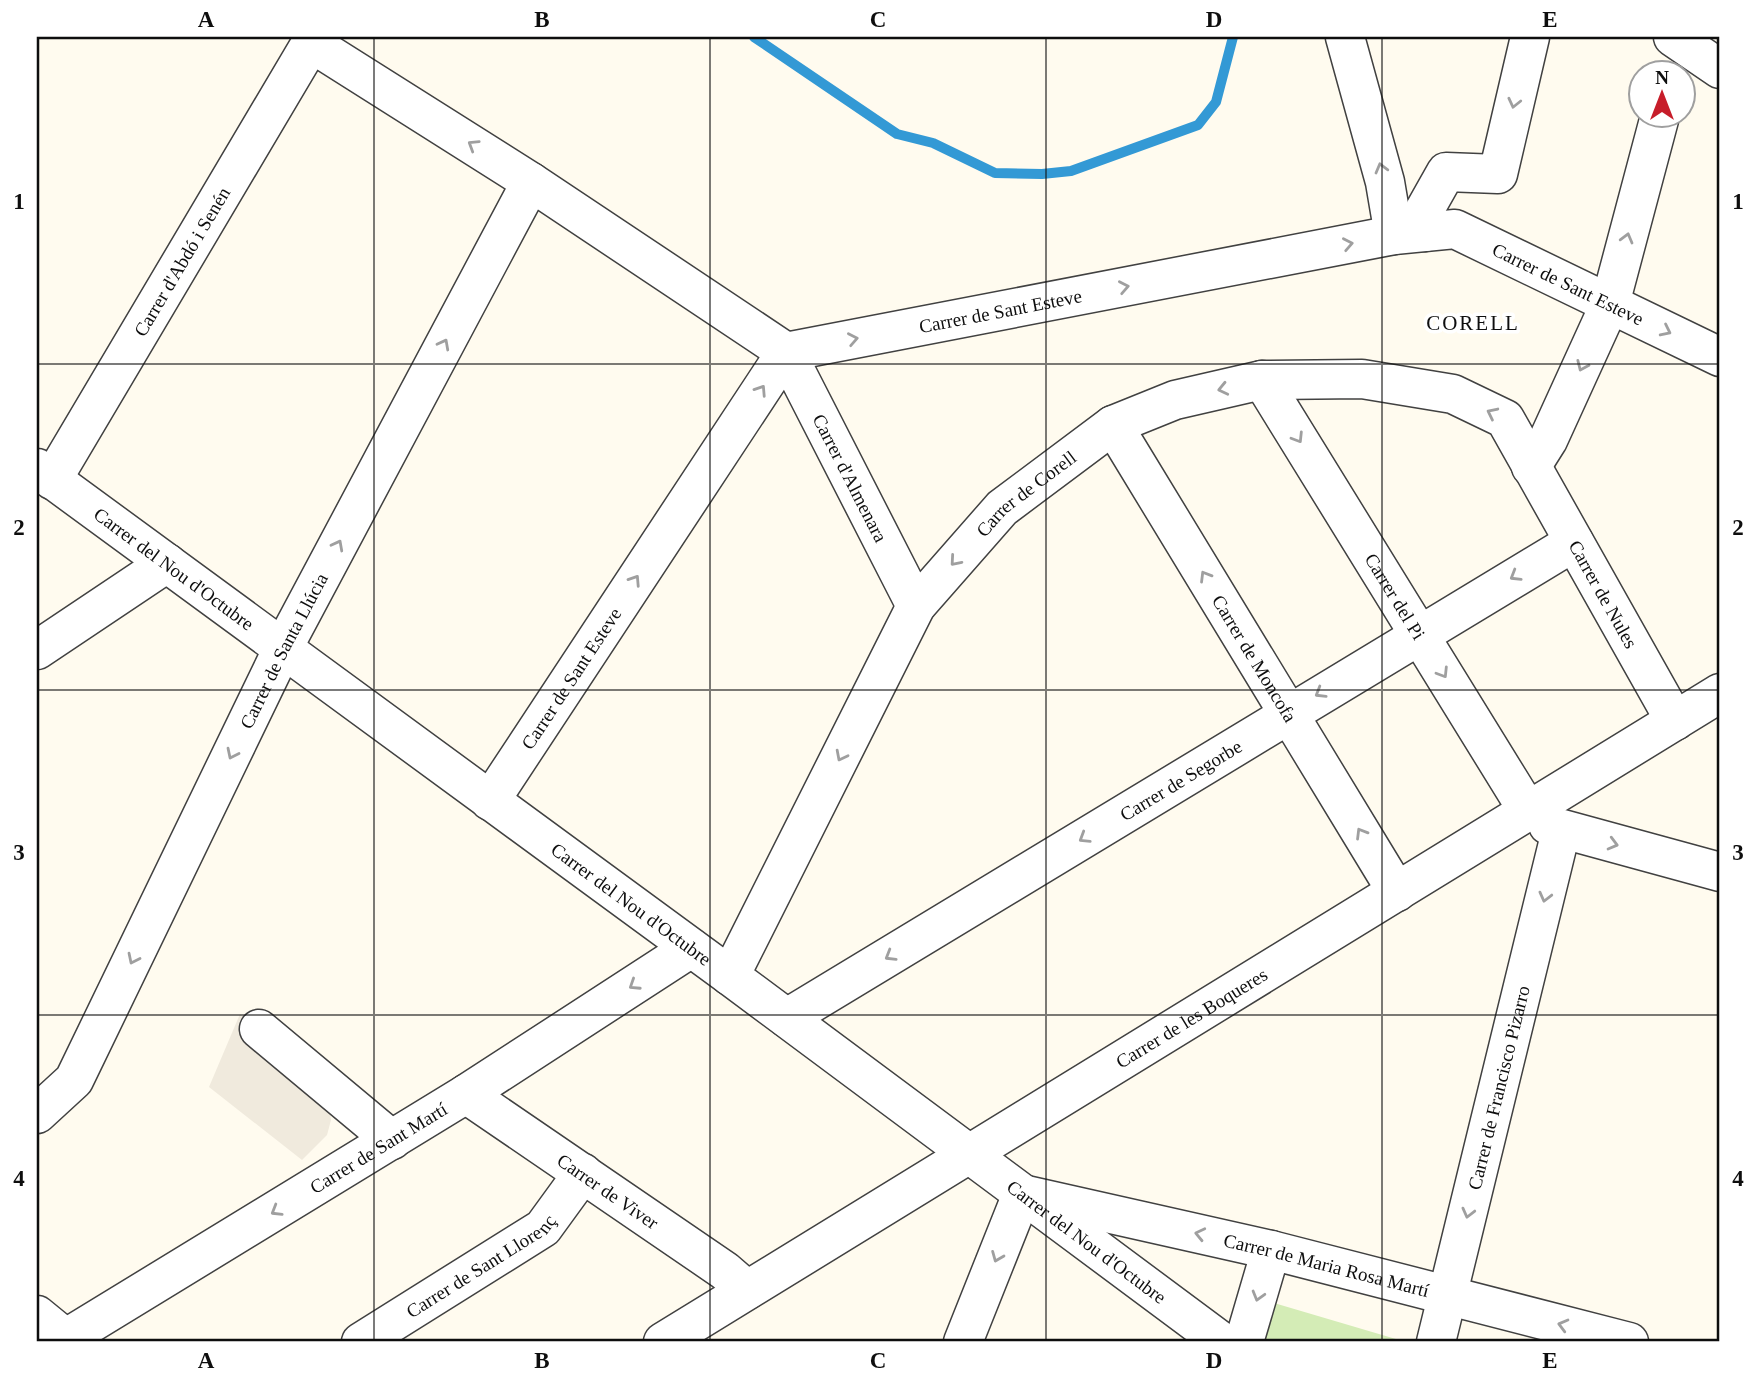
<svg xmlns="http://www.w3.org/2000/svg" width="1757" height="1379" font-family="Georgia,serif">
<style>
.green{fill:#d4ecb6}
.plaza{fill:#f0eadd}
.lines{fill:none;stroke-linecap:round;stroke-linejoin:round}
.stream{stroke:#3399d5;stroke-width:10}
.minor-casing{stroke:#414141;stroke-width:41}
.minor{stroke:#fff;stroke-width:38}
.oneway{stroke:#9f9f9f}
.grid{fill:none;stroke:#0e0e0e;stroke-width:2;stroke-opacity:0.55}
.labels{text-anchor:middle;stroke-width:7;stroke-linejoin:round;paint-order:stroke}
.street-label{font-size:19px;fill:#0e0e0e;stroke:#fff}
.neighbourhood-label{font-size:21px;letter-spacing:2px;fill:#0e0e0e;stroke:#fff}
.neatline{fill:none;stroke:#0e0e0e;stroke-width:2.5}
.grid-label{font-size:23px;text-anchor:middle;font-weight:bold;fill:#0e0e0e}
</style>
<rect width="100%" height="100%" fill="#fffbef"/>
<path class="green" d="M1274 1303 1406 1342H1264Z"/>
<path class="plaza" d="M240 1014 327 1088 331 1120 327 1135 302 1160 209 1087Z"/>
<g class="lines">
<path class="stream" d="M754 37 897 134 933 143 995 173 1042 174 1071 171 1198 125 1216 102 1233 37"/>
<g class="minor-casing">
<g id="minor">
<path d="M1345 37 1385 182 1394 235"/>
<path d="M1673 37 1720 69"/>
<path d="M1425 232 1424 211 1446 172 1498 174 1530 37"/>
<path id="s1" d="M1262 380 1528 811"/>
<path id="s2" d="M1113 425 1397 892"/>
<path d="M1531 467 1548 440 1610 304 1660 116"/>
<path id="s3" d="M37 468 730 976 1222 1342"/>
<path id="s4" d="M52 480 311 43 531 182 786 352 916 606"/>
<path d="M37 650 167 563"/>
<path id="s5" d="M490 801 786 352 1394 235 1455 229 1720 357"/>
<path d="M1548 825 1720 872"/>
<path id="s6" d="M730 976 916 606 1002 508 1113 425 1175 400 1262 380 1362 379 1453 394 1505 419 1675 721"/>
<path id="s7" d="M787 1018 1574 542"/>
<path d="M259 1029 392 1140"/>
<path id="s8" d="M466 1094 725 1271 747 1290"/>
<path id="s9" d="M37 1114 74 1080 283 648 531 182"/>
<path d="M37 1315 70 1342"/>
<path id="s10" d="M60 1342 466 1094 691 948"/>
<path id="s11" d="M361 1342 543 1228 583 1173"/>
<path id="s12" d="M663 1342 1720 693"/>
<path id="s13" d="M963 1342 1022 1194 1271 1250 1629 1342"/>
<path d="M1244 1342 1271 1250"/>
<path id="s14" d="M1436 1342 1561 831"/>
</g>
</g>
<use href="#minor" class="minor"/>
</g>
<defs><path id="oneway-chevron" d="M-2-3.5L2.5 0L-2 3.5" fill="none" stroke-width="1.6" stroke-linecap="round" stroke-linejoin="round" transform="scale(1.75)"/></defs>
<g class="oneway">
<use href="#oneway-chevron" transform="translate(1514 103) rotate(103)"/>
<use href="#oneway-chevron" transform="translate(473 145) rotate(-148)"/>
<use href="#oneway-chevron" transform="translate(1381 168) rotate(-105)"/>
<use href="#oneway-chevron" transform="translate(1627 238) rotate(-75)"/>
<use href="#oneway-chevron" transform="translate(1348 244) rotate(-11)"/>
<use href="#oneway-chevron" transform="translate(1124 287) rotate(-11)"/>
<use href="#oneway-chevron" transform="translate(1666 331) rotate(26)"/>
<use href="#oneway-chevron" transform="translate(853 339) rotate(-11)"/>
<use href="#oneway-chevron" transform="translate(444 344) rotate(-62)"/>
<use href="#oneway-chevron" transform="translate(1582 366) rotate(114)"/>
<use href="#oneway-chevron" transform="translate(1223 389) rotate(167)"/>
<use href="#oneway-chevron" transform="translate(761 390) rotate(-57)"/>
<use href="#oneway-chevron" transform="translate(1492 413) rotate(-154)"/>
<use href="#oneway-chevron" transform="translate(1298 438) rotate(58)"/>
<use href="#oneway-chevron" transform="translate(338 545) rotate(-62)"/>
<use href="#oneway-chevron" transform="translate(955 561) rotate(131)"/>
<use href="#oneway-chevron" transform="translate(1205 576) rotate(-121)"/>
<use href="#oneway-chevron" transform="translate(1515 576) rotate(149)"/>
<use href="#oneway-chevron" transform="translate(635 580) rotate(-57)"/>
<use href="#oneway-chevron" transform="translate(1443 673) rotate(58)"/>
<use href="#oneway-chevron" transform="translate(1320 693) rotate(149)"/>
<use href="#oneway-chevron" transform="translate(232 754) rotate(116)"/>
<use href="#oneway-chevron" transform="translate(841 756) rotate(117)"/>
<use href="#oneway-chevron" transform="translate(1361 833) rotate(-121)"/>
<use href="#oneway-chevron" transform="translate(1084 838) rotate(148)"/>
<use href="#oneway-chevron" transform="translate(1613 844) rotate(15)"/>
<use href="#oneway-chevron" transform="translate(1545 897) rotate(104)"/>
<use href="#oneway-chevron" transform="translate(890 956) rotate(149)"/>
<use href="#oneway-chevron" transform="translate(133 959) rotate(116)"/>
<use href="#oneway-chevron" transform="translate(634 985) rotate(147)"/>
<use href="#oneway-chevron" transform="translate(276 1211) rotate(149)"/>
<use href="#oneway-chevron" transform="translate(1468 1213) rotate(104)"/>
<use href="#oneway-chevron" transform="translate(1200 1234) rotate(-167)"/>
<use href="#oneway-chevron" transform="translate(997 1257) rotate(112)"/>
<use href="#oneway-chevron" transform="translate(1258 1296) rotate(106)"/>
<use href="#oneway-chevron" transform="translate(1563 1325) rotate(-165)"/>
</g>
<path class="grid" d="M374 37V1342M710 37V1342M1046 37V1342M1382 37V1342M37 364H1720M37 690H1720M37 1015H1720"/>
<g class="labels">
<g class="street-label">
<text dy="7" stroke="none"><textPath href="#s4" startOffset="254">Carrer d'Abdó i Senén</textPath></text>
<text dy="7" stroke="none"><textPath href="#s5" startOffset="1344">Carrer de Sant Esteve</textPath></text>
<text dy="7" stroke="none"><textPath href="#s5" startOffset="756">Carrer de Sant Esteve</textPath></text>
<text dy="7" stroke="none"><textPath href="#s4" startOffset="1216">Carrer d'Almenara</textPath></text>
<text dy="7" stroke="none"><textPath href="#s6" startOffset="572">Carrer de Corell</textPath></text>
<text dy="7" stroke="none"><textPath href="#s3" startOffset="170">Carrer del Nou d'Octubre</textPath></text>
<text dy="7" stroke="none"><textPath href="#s6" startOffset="1290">Carrer de Nules</textPath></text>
<text dy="7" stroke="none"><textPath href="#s1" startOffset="254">Carrer del Pi</textPath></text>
<text dy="7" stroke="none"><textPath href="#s9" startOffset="528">Carrer de Santa Llúcia</textPath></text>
<text dy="7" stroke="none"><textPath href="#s2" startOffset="273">Carrer de Moncofa</textPath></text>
<text dy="7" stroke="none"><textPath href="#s5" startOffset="147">Carrer de Sant Esteve</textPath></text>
<text dy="7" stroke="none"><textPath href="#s7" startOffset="460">Carrer de Segorbe</textPath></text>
<text dy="7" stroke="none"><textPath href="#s3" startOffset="737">Carrer del Nou d'Octubre</textPath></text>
<text dy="7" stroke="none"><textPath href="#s12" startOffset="620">Carrer de les Boqueres</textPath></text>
<text dy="7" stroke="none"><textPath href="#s14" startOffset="262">Carrer de Francisco Pizarro</textPath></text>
<text dy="7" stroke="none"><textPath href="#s10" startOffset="373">Carrer de Sant Martí</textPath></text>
<text dy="7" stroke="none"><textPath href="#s8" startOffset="172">Carrer de Viver</textPath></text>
<text dy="7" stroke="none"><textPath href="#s3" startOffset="1304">Carrer del Nou d'Octubre</textPath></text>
<text dy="7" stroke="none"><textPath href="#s11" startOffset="142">Carrer de Sant Llorenç</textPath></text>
<text dy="7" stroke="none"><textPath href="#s13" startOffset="472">Carrer de Maria Rosa Martí</textPath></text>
</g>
<g class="neighbourhood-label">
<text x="1473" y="330">CORELL</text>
</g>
</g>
<rect width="1757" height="1379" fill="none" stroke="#ffffff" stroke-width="77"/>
<g transform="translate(1662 94)"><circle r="33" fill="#ffffff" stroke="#9f9f9f" stroke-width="2"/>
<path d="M0-5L12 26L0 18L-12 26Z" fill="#c71d2a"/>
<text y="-10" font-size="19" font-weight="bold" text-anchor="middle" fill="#0e0e0e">N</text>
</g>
<rect x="38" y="38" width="1680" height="1302" class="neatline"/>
<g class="grid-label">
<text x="206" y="27">A</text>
<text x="542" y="27">B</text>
<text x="878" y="27">C</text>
<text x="1214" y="27">D</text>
<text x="1550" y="27">E</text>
<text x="19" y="209">1</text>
<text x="1738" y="209">1</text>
<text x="19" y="535">2</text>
<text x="1738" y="535">2</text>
<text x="19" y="860">3</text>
<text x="1738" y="860">3</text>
<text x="19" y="1186">4</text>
<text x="1738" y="1186">4</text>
<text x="206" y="1368">A</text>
<text x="542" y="1368">B</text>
<text x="878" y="1368">C</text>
<text x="1214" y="1368">D</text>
<text x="1550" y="1368">E</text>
</g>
</svg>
